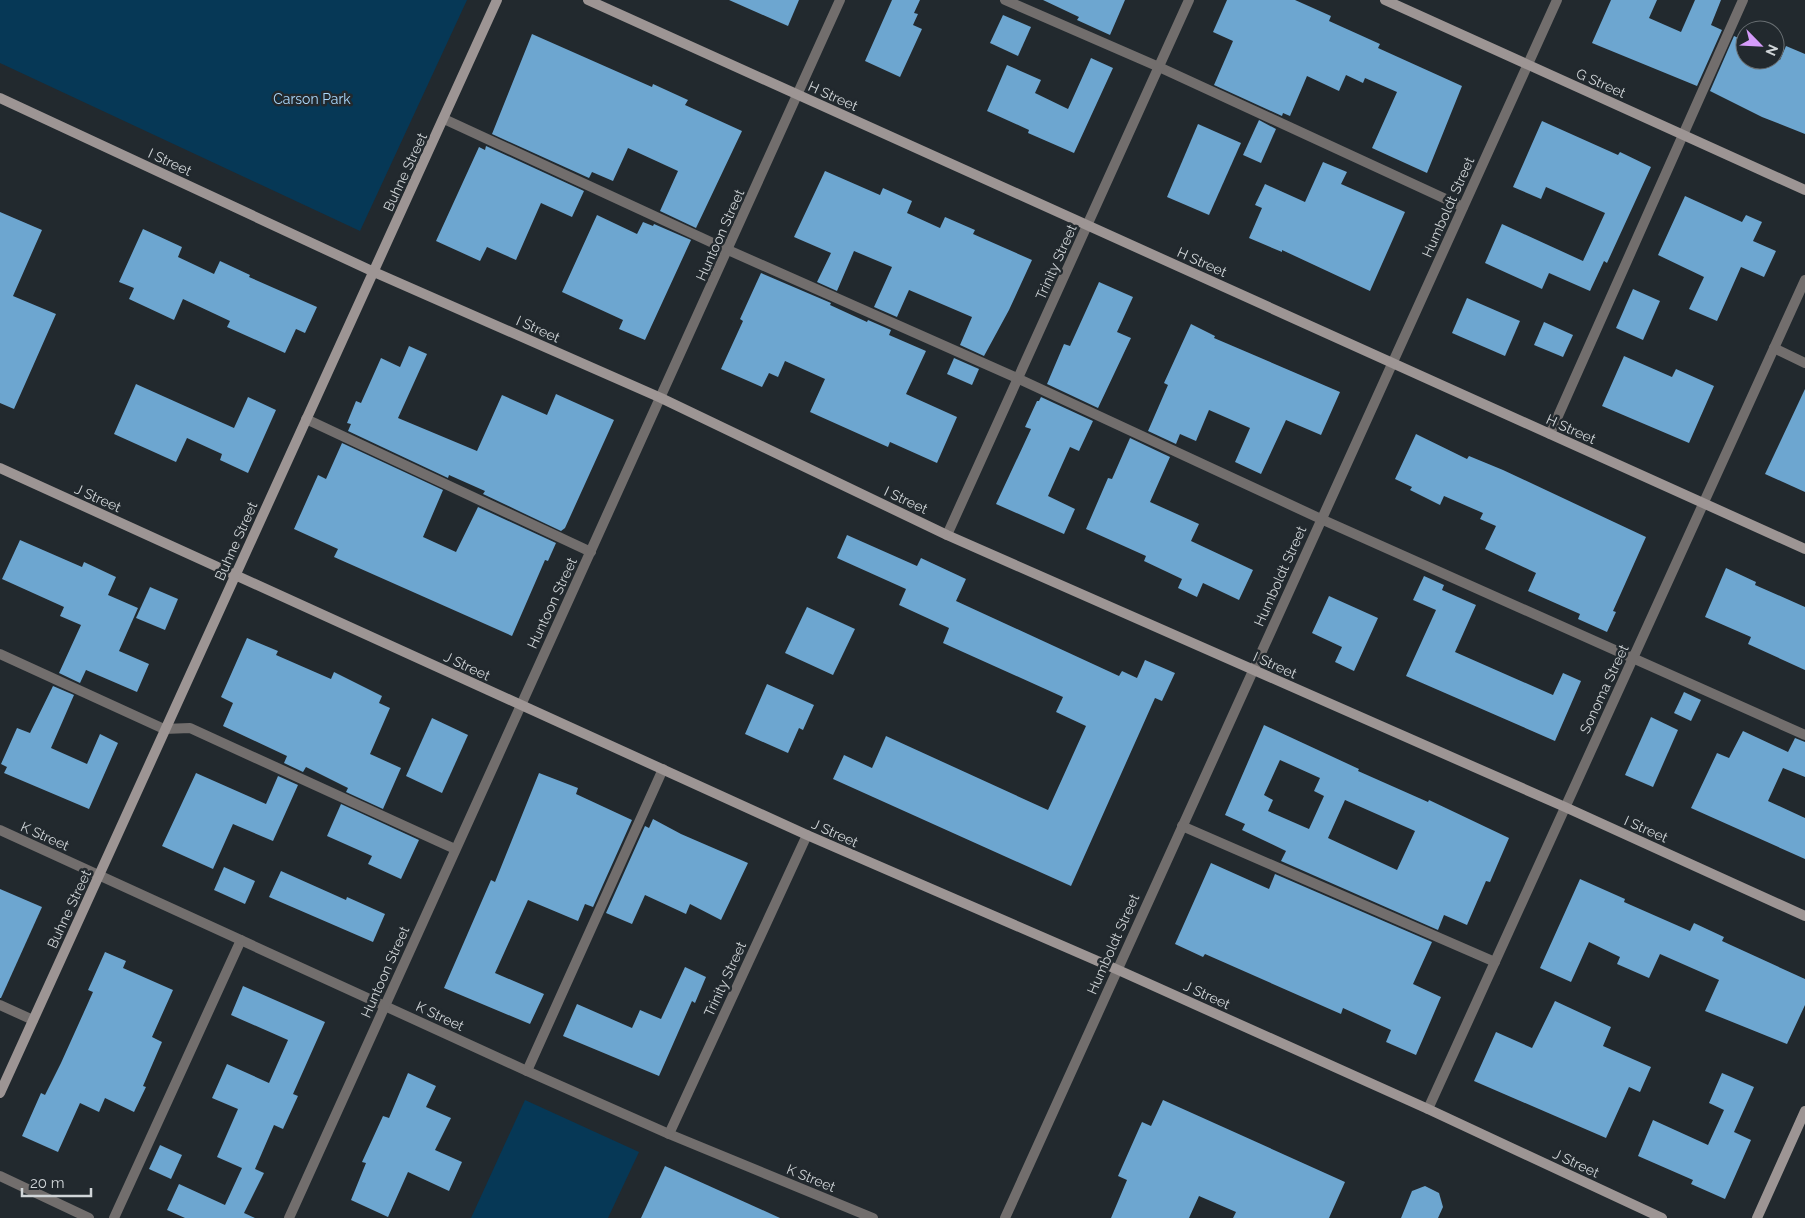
<svg xmlns="http://www.w3.org/2000/svg" width="1805" height="1218" font-family="Raleway,sans-serif">
<style>
.green{fill:#063856}
.building{fill:#6da6d0;fill-rule:evenodd}
.lines{fill:none;stroke-linecap:round;stroke-linejoin:round}
.lane{stroke:#726e6d;stroke-width:10}
.street{stroke:#726e6d;stroke-width:10}
.secondary{stroke:#9d9594;stroke-width:10}
.labels{text-anchor:middle;stroke-width:5;stroke-linejoin:round;paint-order:stroke}
.street-label{font-size:14px;fill:#d0d5d8;stroke:#22292e}
.park-label{font-size:14px;fill:#abd9fd;stroke:#22292e}
</style>
<rect width="100%" height="100%" fill="#22292e"/>
<g class="green">
<path d="M0 0H467L360 231 0 63Z"/>
<path d="M525 1100 639 1152 608 1218H471Z"/>
</g>
<g class="building">
<path d="M729 0H799L788 26Z"/>
<path d="M892 0H920L914 13 918 14 913 25 922 29 900 77 865 61Z"/>
<path d="M1043 0H1125L1110 35 1077 20 1079 17Z"/>
<path d="M1227 0H1295L1331 16 1329 21 1380 44 1378 48 1462 86 1427 173 1372 148 1397 92 1365 78 1363 83 1346 75 1339 91 1307 76 1290 116 1283 113 1282 116 1214 85 1233 41 1213 32Z"/>
<path d="M1611 0H1657L1649 18 1681 32 1695 0H1721L1711 25 1722 30 1697 86 1592 43Z"/>
<path d="M1003 15 1031 27 1018 56 990 43Z"/>
<path d="M532 34 652 87 653 84 688 100 685 105 742 131 696 228 660 211 678 171 628 148 613 181 592 172 589 178 492 134Z"/>
<path d="M1734 36 1745 41V60H1780L1786 46 1805 54V134L1762 117 1710 91Z"/>
<path d="M1091 58 1113 68 1074 153 1028 133 1029 130 987 111 1007 65 1041 80 1035 93 1068 109Z"/>
<path d="M1259 120 1276 129 1261 163 1243 155Z"/>
<path d="M1542 121 1618 155 1620 152 1651 167 1607 263 1604 261 1590 291 1549 273 1542 289 1485 263 1502 224 1583 261 1605 213 1546 187 1541 199 1513 187Z"/>
<path d="M1198 124 1241 143 1209 215 1167 197Z"/>
<path d="M486 146 584 191 572 217 541 203 516 260 487 247 480 261 436 241 479 147 485 150Z"/>
<path d="M1323 162 1347 172 1341 184 1405 212 1370 291 1282 250V252L1249 238 1262 208 1255 205 1265 184 1305 202Z"/>
<path d="M825 171 880 195 883 188 912 201 907 213 940 228 945 217 975 230 973 234 1032 260 1009 310 984 356 960 345 972 317 909 290 897 317 874 307 892 267 854 251 837 291 817 282 831 253 794 237Z"/>
<path d="M1685 196 1742 222 1746 215 1762 222 1753 241 1776 251 1764 277 1741 267 1717 321 1689 309 1704 277 1658 255Z"/>
<path d="M0 212 42 230 13 296 56 314 14 409 0 403Z"/>
<path d="M597 215 637 234 643 222 653 226 654 224 691 240 645 340 619 329 623 320 562 292Z"/>
<path d="M143 229 182 247 178 257 214 274 220 261 250 275 249 277 317 307 305 333 296 329 285 353 227 327 230 321 183 299 174 320 129 299 134 288 119 282Z"/>
<path d="M761 273 831 303 830 305 867 322 868 320 891 330 889 335 926 351 906 394 957 417 937 463 890 442 888 447 810 412 825 379 785 361 778 377 769 373 762 387 721 369 743 321 740 319Z"/>
<path d="M1099 282 1133 297 1117 332 1131 338 1098 408 1047 384 1064 344 1070 346Z"/>
<path d="M1633 289 1660 301 1643 340 1616 328Z"/>
<path d="M1467 298 1520 321 1505 356 1452 333Z"/>
<path d="M1544 322 1573 335 1563 357 1534 345Z"/>
<path d="M1191 324 1215 336 1214 338 1340 392 1321 435 1286 420 1261 474 1235 462 1250 428 1209 410 1196 441 1180 434 1176 444 1148 431 1168 385 1164 383Z"/>
<path d="M409 346 427 354 398 418 477 451 502 395 547 415 556 394 614 420 565 528 561 531 483 494 485 491 449 475 448 478 348 431 351 424 347 423 356 401 361 403 381 358 400 367Z"/>
<path d="M1624 356 1672 377 1676 369 1714 386 1689 443 1602 406Z"/>
<path d="M954 358 979 369 972 385 947 374Z"/>
<path d="M136 384 234 428 248 397 276 410 248 473 220 460 222 454 187 438 176 462 114 434Z"/>
<path d="M1805 389V492L1765 474Z"/>
<path d="M1041 397 1093 421 1079 451 1070 447 1048 496 1075 509 1064 534 996 504 1031 429 1025 427 1037 401H1039Z"/>
<path d="M1416 434 1467 459 1469 456 1503 470 1646 537 1613 611 1616 612 1607 632 1578 619 1580 614 1528 591 1536 573 1485 549 1496 526 1480 519 1483 513 1444 496 1440 505 1410 490 1412 487 1395 479Z"/>
<path d="M1130 438 1170 457 1150 502 1199 524 1191 541 1253 570 1239 600 1203 583 1197 597 1178 588 1182 579 1144 561 1146 556 1086 529 1108 478 1112 479Z"/>
<path d="M342 443 443 490 423 537 456 552 478 507 556 543 548 561 545 560 512 636 334 557 338 549 294 529 318 475 326 479Z"/>
<path d="M847 535 917 566 921 558 966 579 956 601 1119 676 1122 671 1137 678 1145 660 1175 673 1162 701 1155 698 1071 886 833 779 844 755 872 768 886 736 1048 810 1086 726 1056 712 1063 697 943 643 949 628 899 605 906 589 837 558Z"/>
<path d="M20 540 82 567 84 562 116 577 108 595 138 608 119 651 149 664 137 692 86 670 80 683 59 673 81 625 60 616 64 607 2 579Z"/>
<path d="M1726 568 1756 582 1755 585 1805 607V670L1748 644 1751 637 1705 617Z"/>
<path d="M1424 576 1444 585 1442 590 1476 605 1455 652 1553 695 1563 673 1581 681 1555 741 1406 676 1436 610 1413 600Z"/>
<path d="M150 587 178 599 165 630 136 618Z"/>
<path d="M1329 596 1378 618 1354 671 1335 662 1342 647 1312 633Z"/>
<path d="M807 607 855 629 833 675 785 653Z"/>
<path d="M247 638 278 651 276 655 331 679 334 672 382 696 379 703 390 708 370 754 401 768 383 809 346 792 348 788 306 767 303 772 284 763 287 756 223 726 233 703 221 697Z"/>
<path d="M767 684 814 705 803 730 799 728 788 753 745 734Z"/>
<path d="M53 686 74 695 51 748 87 764 100 734 118 743 89 809 4 773 7 767 1 764 17 728 30 733Z"/>
<path d="M1684 692 1701 700 1691 721 1674 713Z"/>
<path d="M1651 717 1678 730 1653 787 1625 775Z"/>
<path d="M432 718 468 735 442 793 406 776Z"/>
<path d="M1264 725 1359 769 1358 771 1428 802 1429 800 1509 838 1490 882 1486 881 1467 925 1444 915 1438 930 1281 861 1286 851 1242 830 1245 824 1225 815ZM1280 760 1320 778 1314 791 1324 796 1309 829 1268 811 1273 800 1264 795ZM1345 800 1415 831 1397 870 1328 838Z"/>
<path d="M1743 731 1788 752 1795 738 1805 742V777L1783 768 1768 801 1805 818V859L1691 808 1717 753 1729 758Z"/>
<path d="M196 773 266 804 278 776 298 785 273 841 233 824 213 869 162 846Z"/>
<path d="M539 773 578 788 576 794 632 820 593 907 585 904 578 921 528 900 495 973 544 994 530 1024 444 988 491 880 495 882Z"/>
<path d="M341 804 419 840 401 879 368 864 372 856 327 836Z"/>
<path d="M653 819 681 834 748 863 721 920 690 904 686 914 645 895 632 924 606 913 645 826 649 828Z"/>
<path d="M1211 863 1269 889 1275 874 1432 942 1413 984 1441 997 1416 1055 1386 1042 1391 1030 1343 1008 1341 1014 1205 954 1203 957 1175 944Z"/>
<path d="M224 867 255 881 245 904 214 890Z"/>
<path d="M281 871 346 900 347 897 385 914 373 942 269 897Z"/>
<path d="M1580 879 1625 899 1624 902 1690 931 1694 923 1724 937 1722 941 1805 979V1005L1787 1044 1705 1011 1719 980 1660 954 1649 978 1617 964 1620 957 1589 942 1571 982 1540 968Z"/>
<path d="M0 889 42 907 1 998H0Z"/>
<path d="M105 952 126 961 123 968 173 990 152 1037 162 1042 143 1086 146 1087 134 1112 105 1098 99 1112 80 1103 58 1152 22 1136 41 1093 45 1095 61 1063 93 992 88 990Z"/>
<path d="M685 967 706 977 695 1003 692 1001 659 1076 563 1036 577 1004 632 1028 640 1010 661 1019Z"/>
<path d="M243 986 325 1022 293 1094 298 1096 283 1129 274 1125 255 1169 264 1173 244 1213 255 1218H185L167 1210 179 1184 225 1205 242 1168 217 1157 238 1109 212 1098 227 1064 269 1083 288 1040 231 1015Z"/>
<path d="M1555 1001 1611 1027 1603 1046 1651 1067 1640 1092 1629 1087 1606 1138 1474 1081 1496 1032 1532 1048Z"/>
<path d="M408 1073 436 1086 426 1107 451 1118 435 1150 462 1162 449 1191 408 1172 388 1217 351 1200 366 1163 362 1162 383 1116 389 1118Z"/>
<path d="M1722 1073 1754 1087 1734 1132 1751 1140 1725 1199 1691 1184 1693 1180 1638 1156 1653 1120 1708 1145 1724 1110 1709 1103Z"/>
<path d="M1163 1100 1345 1182 1329 1218H1233L1236 1212 1199 1196 1189 1218H1111L1127 1180 1118 1176 1142 1122 1151 1126Z"/>
<path d="M160 1145 182 1155 171 1179 149 1169Z"/>
<path d="M665 1166 780 1218H641Z"/>
<path d="M1425 1186 1439 1193 1443 1207 1438 1218H1401L1412 1191Z"/>
</g>
<g class="lines">
<g class="lane">
<path d="M1005 0 1159 67 1463 207"/>
<path d="M444 119 728 250 1019 379 1321 519 1805 735"/>
<path d="M1774 348 1805 363"/>
<path d="M306 419 591 552"/>
<path d="M1550 434 1743 0"/>
<path d="M0 654 164 729 190 728 455 849"/>
<path d="M1182 826 1495 962"/>
<path d="M0 1005 33 1020"/>
<path d="M527 1071 663 769"/>
<path d="M114 1218 241 940"/>
</g>
<g class="street">
<path d="M947 535 1189 0"/>
<path d="M0 830 527 1071 669 1134 873 1218"/>
<path d="M1428 1109 1805 280"/>
<path d="M669 1134 807 835"/>
<path d="M0 1176 89 1218"/>
<path d="M289 1218 840 0"/>
<path d="M1005 1218 1557 0"/>
</g>
<g class="secondary">
<path d="M588 0 1805 549"/>
<path d="M1385 0 1805 190"/>
<path d="M0 98 374 272 661 398 947 535 1565 807 1805 916"/>
<path d="M0 468 807 835 1116 969 1428 1109 1662 1218"/>
<path d="M0 1093 497 0"/>
<path d="M1757 1218 1805 1111"/>
</g>
</g>
<g class="labels">
<g class="street-label">
<text transform="translate(1601 83) rotate(24)" y="5">G Street</text>
<text transform="translate(833 96) rotate(24)" y="5">H Street</text>
<text transform="translate(170 162) rotate(25)" y="5">I Street</text>
<text transform="translate(405 172) rotate(-65)" y="5">Buhne Street</text>
<text transform="translate(1448 207) rotate(-66)" y="5">Humboldt Street</text>
<text transform="translate(720 235) rotate(-66)" y="5">Huntoon Street</text>
<text transform="translate(1056 262) rotate(-66)" y="5">Trinity Street</text>
<text transform="translate(1202 262) rotate(24)" y="5">H Street</text>
<text transform="translate(538 329) rotate(24)" y="5">I Street</text>
<text transform="translate(1571 429) rotate(24)" y="5">H Street</text>
<text transform="translate(98 498) rotate(24)" y="5">J Street</text>
<text transform="translate(906 500) rotate(25)" y="5">I Street</text>
<text transform="translate(236 541) rotate(-66)" y="5">Buhne Street</text>
<text transform="translate(1280 576) rotate(-66)" y="5">Humboldt Street</text>
<text transform="translate(552 603) rotate(-65)" y="5">Huntoon Street</text>
<text transform="translate(1275 665) rotate(24)" y="5">I Street</text>
<text transform="translate(467 666) rotate(25)" y="5">J Street</text>
<text transform="translate(1604 689) rotate(-65)" y="5">Sonoma Street</text>
<text transform="translate(1646 829) rotate(24)" y="5">I Street</text>
<text transform="translate(835 833) rotate(24)" y="5">J Street</text>
<text transform="translate(45 836) rotate(24)" y="5">K Street</text>
<text transform="translate(69 909) rotate(-65)" y="5">Buhne Street</text>
<text transform="translate(1113 944) rotate(-66)" y="5">Humboldt Street</text>
<text transform="translate(385 972) rotate(-66)" y="5">Huntoon Street</text>
<text transform="translate(725 979) rotate(-65)" y="5">Trinity Street</text>
<text transform="translate(1207 995) rotate(24)" y="5">J Street</text>
<text transform="translate(440 1016) rotate(25)" y="5">K Street</text>
<text transform="translate(1576 1163) rotate(25)" y="5">J Street</text>
<text transform="translate(811 1178) rotate(22)" y="5">K Street</text>
</g>
<g class="park-label">
<text x="312" y="104">Carson Park</text>
</g>
</g>
<g transform="translate(1760 45) rotate(114)"><circle r="24" fill="#22292e" stroke="#686e72"/>
<path d="M0-4L9 19L0 12L-9 19Z" fill="#d59bfa"/>
<text y="-8" font-size="14" font-weight="bold" text-anchor="middle" fill="#d0d5d8">N</text>
</g>
<path d="M22 1188v8h69v-8" fill="none" stroke="#d0d5d8" stroke-width="2.5"/>
<text x="30" y="1188" font-size="15" fill="#d0d5d8" stroke="#22292e" stroke-width="4" paint-order="stroke">20 m</text>
</svg>
